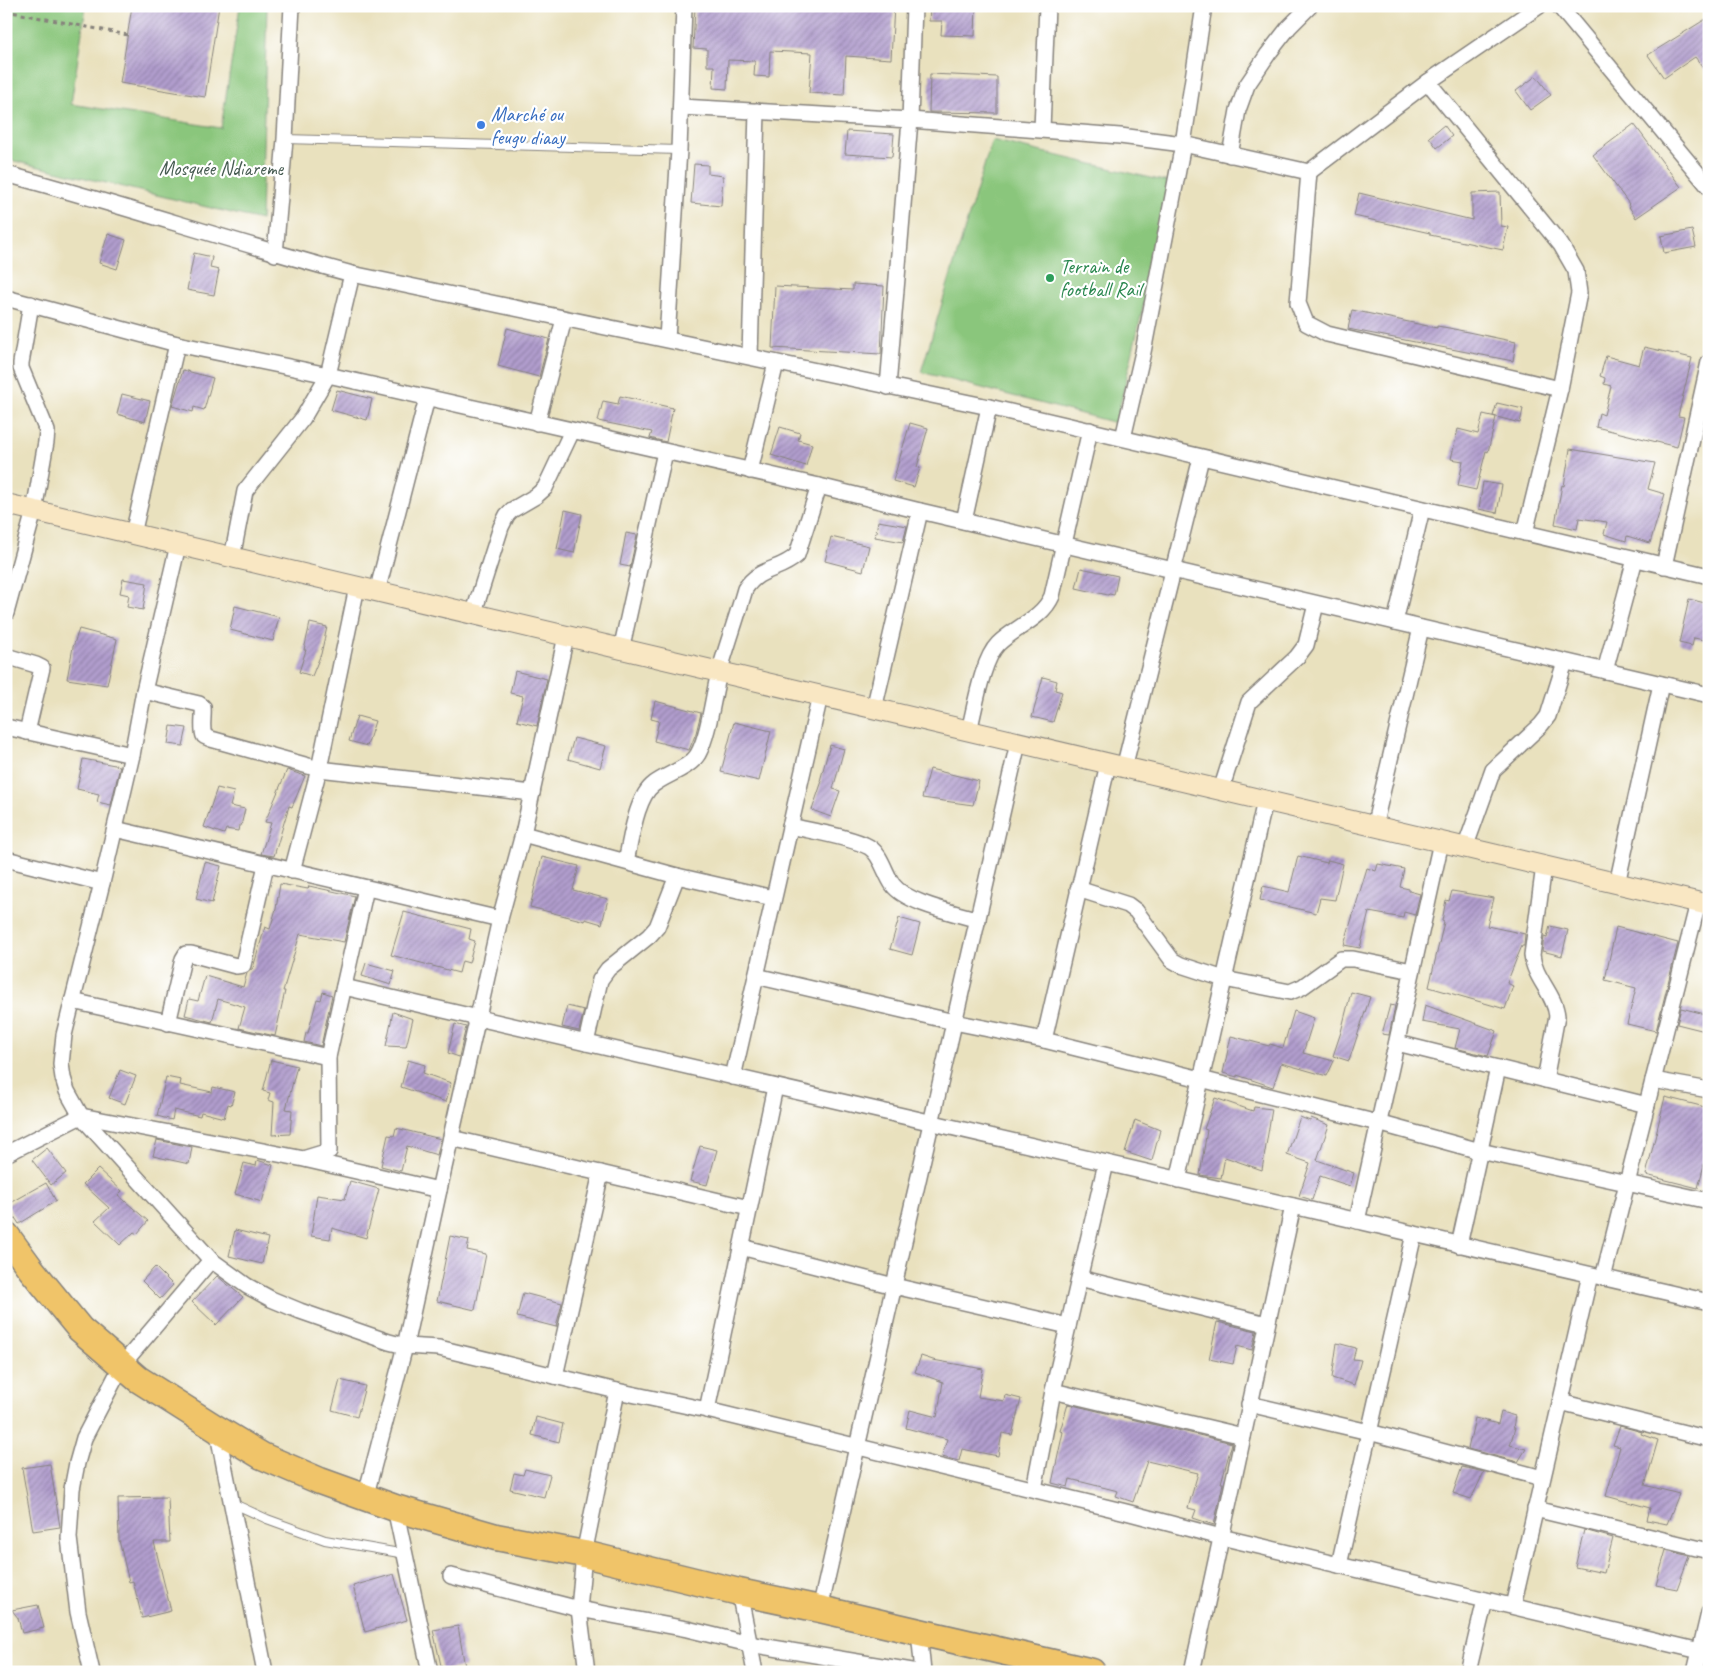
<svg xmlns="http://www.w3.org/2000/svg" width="1715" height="1678" font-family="Caveat,sans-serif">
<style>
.green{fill:#8ac67b;stroke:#56745b}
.building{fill:url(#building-hatch)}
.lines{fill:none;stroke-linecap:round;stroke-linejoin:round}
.lane-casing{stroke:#86827c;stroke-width:10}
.street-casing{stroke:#86827c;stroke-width:18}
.secondary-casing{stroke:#86827c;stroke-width:22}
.highway-casing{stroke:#86827c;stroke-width:29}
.path{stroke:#86827c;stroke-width:3;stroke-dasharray:4 4;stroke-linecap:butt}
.lane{stroke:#fff;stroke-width:8}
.street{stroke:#fff;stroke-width:15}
.secondary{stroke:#f9e7c3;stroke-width:20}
.highway{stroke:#f0c469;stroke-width:26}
.shop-dot{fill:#3f7fe0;stroke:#fff;stroke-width:2}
.leisure-dot{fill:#2e9e5b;stroke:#fff;stroke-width:2}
.labels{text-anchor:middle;stroke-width:4.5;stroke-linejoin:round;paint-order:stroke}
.shop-label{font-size:20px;fill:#366cbe;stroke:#fff;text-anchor:start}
.park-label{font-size:20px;fill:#465b51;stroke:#fff}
.leisure-label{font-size:20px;fill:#27864d;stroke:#fff;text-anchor:start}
</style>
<defs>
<pattern id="building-hatch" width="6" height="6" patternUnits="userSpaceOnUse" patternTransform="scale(1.25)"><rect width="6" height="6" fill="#b19dcd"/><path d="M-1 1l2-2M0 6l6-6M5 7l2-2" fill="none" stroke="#9080a8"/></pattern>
</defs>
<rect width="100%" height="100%" fill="#fff"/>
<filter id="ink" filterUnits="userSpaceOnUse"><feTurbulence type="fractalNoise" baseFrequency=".02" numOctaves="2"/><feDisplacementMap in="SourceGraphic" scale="10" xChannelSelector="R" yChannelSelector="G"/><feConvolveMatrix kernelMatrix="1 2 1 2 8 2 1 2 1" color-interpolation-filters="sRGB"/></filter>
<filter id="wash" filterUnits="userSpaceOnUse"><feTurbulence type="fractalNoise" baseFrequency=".0096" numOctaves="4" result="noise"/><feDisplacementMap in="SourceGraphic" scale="20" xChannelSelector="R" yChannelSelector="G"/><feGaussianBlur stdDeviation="1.12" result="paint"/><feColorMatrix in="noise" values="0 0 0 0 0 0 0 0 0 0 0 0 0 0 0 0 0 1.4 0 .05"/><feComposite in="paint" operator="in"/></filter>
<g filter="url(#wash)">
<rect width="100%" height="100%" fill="#e9e1be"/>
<g class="green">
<path d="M6 6H86L71 104 221 128 240 6H267L261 220 6 159Z"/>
<path d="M992 140 1172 183 1116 423 921 372Z"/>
</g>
<g id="blocks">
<g class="building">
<path d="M132 6H219L205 97 120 83Z"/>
<path d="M695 6H807V8L850 10V6H894L891 59 846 56 844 95 809 93 812 53 770 51 769 77 754 76 755 61 728 60 727 89 713 88 714 66H707V49L693 48Z"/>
<path d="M930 6H976L975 36 941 35 942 21H929Z"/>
<path d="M1709 17V75L1695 57 1664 78 1648 55Z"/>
<path d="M930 74 997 77V113L929 112Z"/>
<path d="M1536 76 1551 95 1530 110 1516 91Z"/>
<path d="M1634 124 1681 187 1636 218 1628 205 1629 204 1593 155Z"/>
<path d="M1444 125 1452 136 1437 148 1429 137Z"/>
<path d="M847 131 894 134 892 157 845 154Z"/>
<path d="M694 164 708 165V174L723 176 721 206 691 203Z"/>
<path d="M1500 192 1501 226 1508 227 1503 250 1430 235V233L1354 216 1359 193 1472 220V193Z"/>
<path d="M1692 230 1696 247 1664 253 1661 236Z"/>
<path d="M108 234 126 240 117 269 99 263Z"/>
<path d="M194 253 212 257 210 268 219 270 214 295 187 290Z"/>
<path d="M853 284 884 286 881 354 772 348 775 286 853 290Z"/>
<path d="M1352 310 1437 328V326L1449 328 1516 342 1513 361 1348 329Z"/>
<path d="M507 328 549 339 539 377 498 366Z"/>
<path d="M1644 347 1692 358 1678 416 1684 417 1677 447 1596 427 1599 413 1604 415 1611 386 1604 384 1605 378 1600 376 1606 356 1639 365Z"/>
<path d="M183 370 213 378 204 410 194 407 193 412 172 406Z"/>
<path d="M337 390 372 399 367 420 331 410Z"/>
<path d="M122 394 150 401 145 422 117 414Z"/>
<path d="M620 396 673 408 666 442 650 438 652 432 598 421 603 401 618 404Z"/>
<path d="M1497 403 1523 409 1520 423 1493 416Z"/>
<path d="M1483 414 1496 417 1488 452 1486 451 1476 490 1458 486 1463 461 1451 459 1458 429 1478 434Z"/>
<path d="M910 423 928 428 917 467 920 468 914 487 893 481Z"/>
<path d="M780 427 800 433 798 440 812 444 806 466 771 455Z"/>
<path d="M1570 449 1655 463 1648 489 1665 494 1650 543 1627 536 1626 541 1604 534 1607 522 1579 518 1577 529 1555 524 1562 485 1564 486Z"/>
<path d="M1483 482 1502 485 1497 513 1479 509Z"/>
<path d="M565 510 582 514 574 553 557 549Z"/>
<path d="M878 521 907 526 903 542 875 537Z"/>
<path d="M626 533 637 535 630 567 620 565Z"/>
<path d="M831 537 869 546 863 571 825 561Z"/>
<path d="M1081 568 1118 576 1114 595 1109 594 1108 595 1076 588Z"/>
<path d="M123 579 147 583 143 610 127 607 129 595 120 593Z"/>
<path d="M1689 599 1709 604V641L1694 638 1692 646 1679 643Z"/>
<path d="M235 606 279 617 273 641 230 630Z"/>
<path d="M310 623 327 627 321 654 312 676 299 672 306 650H304Z"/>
<path d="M79 629 117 639 107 685 67 679 73 647Z"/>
<path d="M515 671 547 679 537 726 517 721 523 696 510 693Z"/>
<path d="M1043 677 1057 681 1055 690 1062 692 1053 722 1032 717Z"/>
<path d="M655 701 701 713 696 733 689 750 654 741 659 721 651 719Z"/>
<path d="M357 716 375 721 367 746 349 741Z"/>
<path d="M734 722 771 731 759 781 721 772Z"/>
<path d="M171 726 187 728 183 746 168 744Z"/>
<path d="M574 738 606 746 600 768 568 759Z"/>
<path d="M830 745 844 749 833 789 840 791 831 817 812 810 822 781H820Z"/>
<path d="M83 759 120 766 111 805 97 802 99 794 77 789Z"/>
<path d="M930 769 979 781 973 805 922 798Z"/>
<path d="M287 770 305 776 292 807 289 806 274 856 261 854 271 823 265 822Z"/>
<path d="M217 788 234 792 230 806 245 809 241 826H239L238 831 226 829 224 834 204 827Z"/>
<path d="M1298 856 1327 863 1328 860 1343 864 1335 900 1320 898 1316 913 1260 900 1263 886 1289 892Z"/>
<path d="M542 857 579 866 573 890 608 899 602 924 585 919V921L530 907Z"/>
<path d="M205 862 221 866 212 903 196 899Z"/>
<path d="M1378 864 1404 869 1400 887 1409 889V891L1420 894 1415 915 1404 912 1403 918 1369 912 1360 948 1344 945 1367 868 1376 871Z"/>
<path d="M280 884 308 889 309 886 355 896 344 942 300 934 283 991H285L275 1036 239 1028 245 1007 218 999 212 1022 185 1015 189 999 198 1001 205 976 243 987 247 973 253 968 265 927 270 929 276 909Z"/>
<path d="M1452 891 1494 898 1487 926 1525 934 1524 946H1522L1516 960 1507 983 1513 986 1505 1009 1429 987 1444 922 1442 921 1446 900 1449 901Z"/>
<path d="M404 912 471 929 469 939 475 941 469 963 462 961 459 973 391 955Z"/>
<path d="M899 918 920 924 912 955 890 949Z"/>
<path d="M1550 926 1568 930 1562 956 1542 951 1544 937 1547 938Z"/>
<path d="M1616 927 1678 943 1656 1031 1627 1024 1636 988 1605 980Z"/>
<path d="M366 963 395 971 391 985 362 976Z"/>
<path d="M323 992 332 995 321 1046 304 1042 306 1033H308L317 999 321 1000Z"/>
<path d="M1351 992 1370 997 1349 1061 1333 1056 1341 1032Z"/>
<path d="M1390 1005 1395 1006 1389 1035 1382 1034Z"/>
<path d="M1425 1005 1497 1031 1488 1056 1455 1048 1460 1029 1422 1022Z"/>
<path d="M567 1006 584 1010 579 1031 562 1027Z"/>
<path d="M1681 1008 1709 1015V1032L1677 1024Z"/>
<path d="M1294 1011 1314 1018 1303 1053 1334 1061 1327 1076 1281 1063 1273 1087 1237 1075V1077L1223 1073 1231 1036 1269 1046 1270 1044 1283 1048Z"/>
<path d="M393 1012 413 1019 406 1047 386 1046Z"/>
<path d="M455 1024 466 1027 459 1057 448 1053Z"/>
<path d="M271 1060 297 1066 286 1109 292 1110 290 1134 272 1135 274 1102 268 1100 270 1093 263 1091Z"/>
<path d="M408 1060 425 1065 423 1073 451 1083 446 1102 401 1087Z"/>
<path d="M120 1070 136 1076 125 1104 109 1098Z"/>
<path d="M166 1077 181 1080 180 1085 212 1092 213 1087 235 1092 231 1105 228 1104 224 1118 201 1112 200 1116 174 1110 172 1120 157 1116Z"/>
<path d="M1665 1097 1709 1108V1145L1698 1188 1646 1175Z"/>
<path d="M1215 1098 1253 1111 1254 1107 1272 1109 1262 1170 1225 1157 1221 1178 1200 1175 1207 1130 1204 1129Z"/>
<path d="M1300 1117 1310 1121 1311 1118 1329 1125 1317 1160 1354 1173 1350 1186 1320 1176 1312 1200 1299 1196 1310 1163 1287 1155Z"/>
<path d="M1135 1120 1160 1130 1152 1161 1125 1152Z"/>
<path d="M396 1128 441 1139 437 1155 407 1146 401 1171 381 1166 388 1135 394 1136Z"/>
<path d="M157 1140 192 1147 189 1164 153 1156Z"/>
<path d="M700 1146 717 1150 707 1185 690 1181Z"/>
<path d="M47 1148 66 1173 51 1185 32 1160Z"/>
<path d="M257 1160 273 1165 262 1202 235 1194 244 1163 256 1166Z"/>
<path d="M98 1169 122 1191 118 1195 148 1221 137 1234 134 1232 120 1245 95 1221 109 1208 83 1184Z"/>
<path d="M350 1181 379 1189 366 1238 332 1228 330 1239 311 1236 317 1195 345 1199Z"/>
<path d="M46 1183 56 1201 19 1224 7 1205Z"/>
<path d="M235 1230 268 1238 262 1264 229 1256Z"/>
<path d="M450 1236 469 1240 467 1250 486 1254 475 1310 437 1301Z"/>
<path d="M155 1267 173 1285 160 1299 142 1281Z"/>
<path d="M217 1276 243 1297 216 1325 192 1302Z"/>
<path d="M523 1293 562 1303 556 1327 517 1317Z"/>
<path d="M1217 1322 1256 1331 1252 1350 1237 1346 1233 1364 1209 1359Z"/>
<path d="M1337 1343 1356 1348 1353 1359 1361 1360 1354 1385 1332 1378Z"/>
<path d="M921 1356 933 1360 983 1369 978 1397 1004 1401 1005 1395 1021 1399 1012 1435 1002 1433 998 1456 962 1449 959 1461 942 1457 947 1439 906 1428 910 1410 937 1417 943 1382 915 1372Z"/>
<path d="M340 1380 365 1386 357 1417 332 1410Z"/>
<path d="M1068 1404 1232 1443 1221 1483H1223L1214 1525 1193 1518 1196 1510 1188 1508 1198 1473 1147 1461 1133 1502 1116 1496 1118 1491 1070 1479 1068 1487 1052 1483 1063 1432 1060 1431Z"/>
<path d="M1501 1412 1515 1416 1513 1428H1515L1510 1445 1526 1449 1518 1462 1468 1449 1475 1418 1498 1424Z"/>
<path d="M536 1417 563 1424 559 1442 532 1435Z"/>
<path d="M1620 1426 1642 1432 1641 1434 1658 1440 1645 1485 1679 1494 1667 1524 1647 1520 1650 1508 1606 1496 1620 1447 1613 1445Z"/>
<path d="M50 1464 60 1527 33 1531 22 1468Z"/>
<path d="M1462 1467 1484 1472 1471 1499 1453 1493Z"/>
<path d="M525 1469 550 1475 544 1497 510 1489 514 1473 523 1475Z"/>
<path d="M168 1497 170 1542H154L171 1611 142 1618 133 1581 129 1582 119 1540 118 1498Z"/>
<path d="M1584 1530 1613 1538 1604 1573 1575 1567Z"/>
<path d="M1666 1550 1689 1556 1677 1589 1656 1585Z"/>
<path d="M394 1574 407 1620 365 1632 353 1586Z"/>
<path d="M38 1605 44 1628 22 1633 18 1618 12 1610Z"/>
<path d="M458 1626 465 1667 442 1670 433 1630Z"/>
</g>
</g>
</g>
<g filter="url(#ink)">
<use href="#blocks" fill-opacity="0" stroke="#86827c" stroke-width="1"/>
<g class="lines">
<g class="lane-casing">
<g id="lane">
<path d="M285 139 679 150"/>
<path d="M232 1503 267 1519 325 1540 405 1554"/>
</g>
</g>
<g class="street-casing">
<g id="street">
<path d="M1559 6 1709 187"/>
<path d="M1428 82 1561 245 1576 271 1579 293 1560 389 1525 533"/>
<path d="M681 107 910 120 1120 136 1183 144 1309 172 1298 303 1306 323 1327 334 1560 389"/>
<path d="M1042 129 1047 6"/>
<path d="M1230 155 1238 110 1247 85 1268 54 1289 27 1310 6"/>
<path d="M1309 172 1428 82 1539 6"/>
<path d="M6 174C122 205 236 243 352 274L989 407 1709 576"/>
<path d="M275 254 285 139 292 6"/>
<path d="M6 298 177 344 328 375 819 486 920 511 1709 695"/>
<path d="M667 339 679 150 684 6"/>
<path d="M750 356 757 111"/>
<path d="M888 387 910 120 914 6"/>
<path d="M537 423 564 319"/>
<path d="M1123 438 1143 352 1183 144 1204 6"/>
<path d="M750 471 776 363"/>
<path d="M964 521 989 407"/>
<path d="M133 534 177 344"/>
<path d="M178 545 144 691 132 755 102 883 64 1035 61 1064 63 1078 67 1091 81 1116 211 1260 247 1286 271 1299 300 1311 389 1342 405 1346 439 1348 617 1391 707 1410 1126 1512 1221 1537 1700 1651"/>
<path d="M232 558 245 491 303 418 328 375 352 274"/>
<path d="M1664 566 1709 362"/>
<path d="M377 592 427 398"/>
<path d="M6 613 34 511 46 442 47 431 21 368V363L31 304"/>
<path d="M473 615 501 527 507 515 512 510 536 496 545 488 572 431"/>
<path d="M1395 622 1422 509"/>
<path d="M621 650 665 452"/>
<path d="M6 656 36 665 42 668 27 732"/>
<path d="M1605 671 1635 559"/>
<path d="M144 691 199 704 203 707C204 717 201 727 204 736L211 739 319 769 532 793"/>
<path d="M874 709 920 511"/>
<path d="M6 727 132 755"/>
<path d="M969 731C975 708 982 660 998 644 1015 627 1042 619 1052 596L1090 430"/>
<path d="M1124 768 1201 458"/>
<path d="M1221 790 1249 702 1297 657 1306 645 1316 604"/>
<path d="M790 826C811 831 851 837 869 847 881 854 885 874 893 885 906 903 956 913 978 920"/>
<path d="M1374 827 1421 628"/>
<path d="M115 829 500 919"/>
<path d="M523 834 677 876 773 898"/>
<path d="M1465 848 1493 770 1541 725 1548 716 1565 662"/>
<path d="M6 859 102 883"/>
<path d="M626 861C631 840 636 797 654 784 667 774 690 768 698 754 709 734 713 696 719 673 727 645 737 617 745 589 760 566 779 572 797 555L819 486"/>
<path d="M1544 866 1532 955C1534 978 1555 994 1557 1016L1545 1080"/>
<path d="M292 871 319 769 357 587"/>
<path d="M1617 884 1661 684"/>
<path d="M1078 889 1128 905 1136 911 1172 960 1181 965 1224 979 1290 992 1302 987 1341 959H1353L1412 971"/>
<path d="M756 976 954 1022 1044 1040 1378 1123 1480 1151 1709 1201"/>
<path d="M344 987 1709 1302"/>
<path d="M72 1001 328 1057"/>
<path d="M168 1023 183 959 186 954H191L236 966 243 965 266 865"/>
<path d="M1044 1040 1108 764"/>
<path d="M586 1043 600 980 608 969 649 936 657 927 677 876"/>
<path d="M1397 1043 1647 1105"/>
<path d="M733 1077 820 696"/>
<path d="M1653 1080 1709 1090"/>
<path d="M451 1138 749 1208"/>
<path d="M6 1154 81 1116 304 1159 439 1190"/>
<path d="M306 1158 329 1151 328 1057 366 888"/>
<path d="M1178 1180 1265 801"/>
<path d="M1357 1221 1441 842"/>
<path d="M1459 1245 1498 1068"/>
<path d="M741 1247 894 1286 1068 1326"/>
<path d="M1079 1278 1267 1324"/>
<path d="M1603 1278 1698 903"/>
<path d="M555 1376 601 1173"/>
<path d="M1053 1391 1243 1436"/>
<path d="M1560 1402 1709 1439"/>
<path d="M1249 1404 1369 1432 1542 1478"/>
<path d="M707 1410 775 1087"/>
<path d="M217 1429 265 1672"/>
<path d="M1034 1489 1053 1391 1106 1163"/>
<path d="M365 1498 405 1346 439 1190 500 919 523 834 566 636"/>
<path d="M395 1508 430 1672"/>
<path d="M1535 1509 1709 1551"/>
<path d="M1339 1565 1414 1234"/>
<path d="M451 1576 579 1609 687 1629 749 1644 918 1672"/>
<path d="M739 1592 755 1672"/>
<path d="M1513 1606 1590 1275"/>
<path d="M820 1609 1018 743"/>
<path d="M919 1632 923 1672"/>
<path d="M92 1672 78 1612 69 1538 72 1489 77 1463 84 1438 122 1365 211 1260"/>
<path d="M587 1672 579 1609 584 1554 617 1391"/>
<path d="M1192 1672 1293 1206"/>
<path d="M1468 1672 1485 1600"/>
<path d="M1695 1672 1709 1613"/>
</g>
</g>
<g class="secondary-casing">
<path id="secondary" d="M6 504 1709 905"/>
</g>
<g class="highway-casing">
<path id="highway" d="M6 1235 31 1269 80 1329 138 1379 217 1429 262 1456 320 1481 395 1508 496 1537 584 1554 739 1592 820 1609 1092 1672"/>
</g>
<path class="path" d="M6 11 128 35"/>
<use href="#lane" class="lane"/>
<use href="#street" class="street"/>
<use href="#secondary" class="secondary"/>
<use href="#highway" class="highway"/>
</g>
</g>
<circle class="shop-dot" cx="481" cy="125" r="5"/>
<circle class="leisure-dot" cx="1050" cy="278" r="5"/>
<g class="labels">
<g class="shop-label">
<text x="491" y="121">Marché ou<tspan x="491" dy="23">feugu diaay</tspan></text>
</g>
<g class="park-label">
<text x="221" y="175">Mosquée Ndiareme</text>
</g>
<g class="leisure-label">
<text x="1060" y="273">Terrain de<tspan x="1060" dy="23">football Rail</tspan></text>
</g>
</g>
<rect width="1715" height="1678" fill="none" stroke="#fff" stroke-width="25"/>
</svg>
